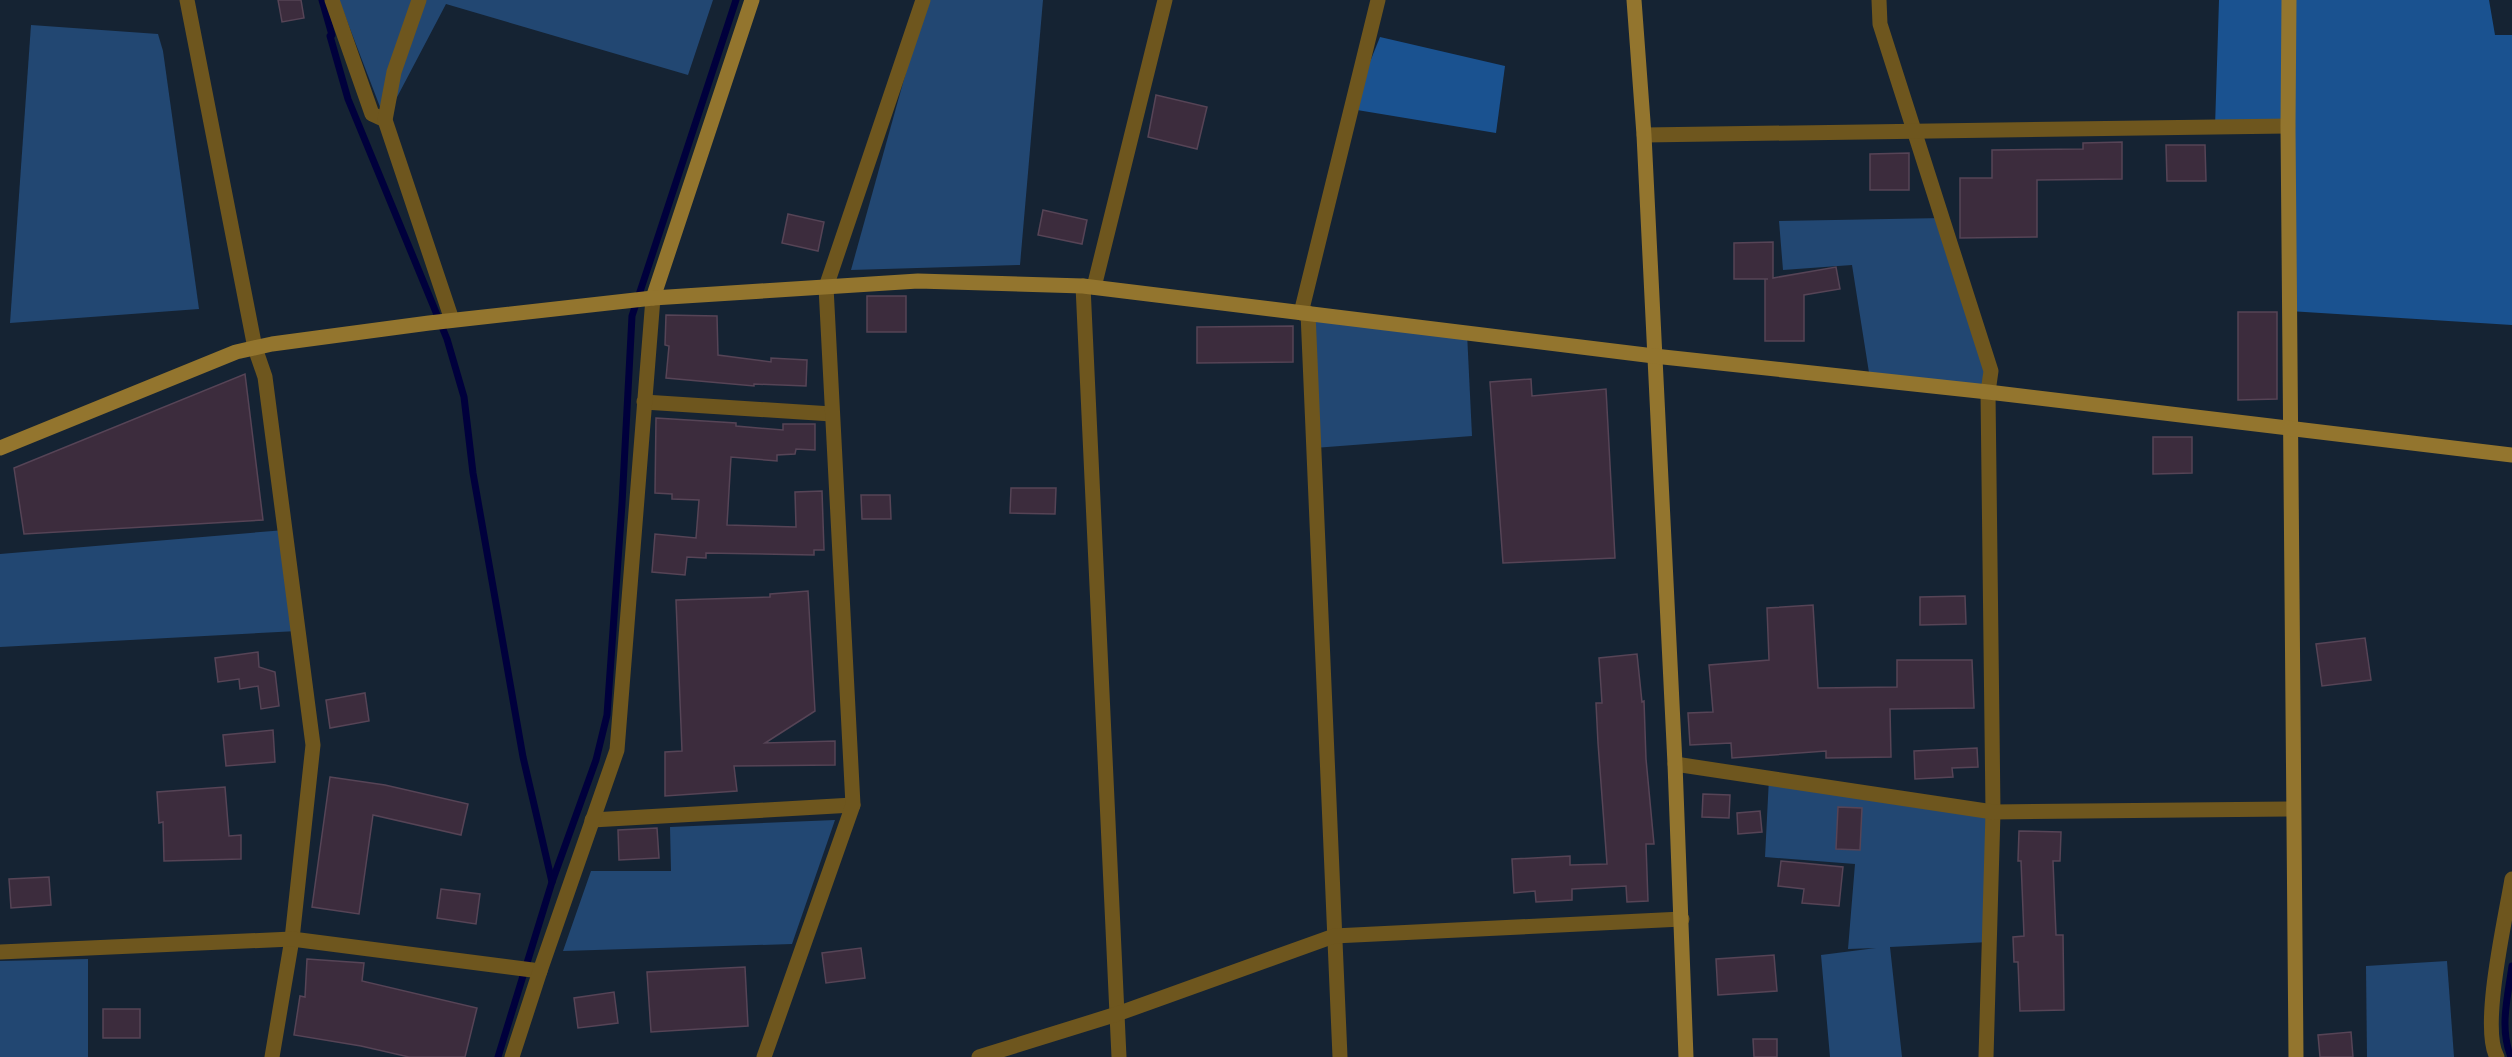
<svg xmlns="http://www.w3.org/2000/svg" width="2512" height="1057" font-family="Helvetica,sans-serif">
<style>
.green{fill:#224772}
.forest{fill:#1a5290}
.lines{fill:none;stroke-linecap:round;stroke-linejoin:round}
.stream{stroke:#00003c;stroke-width:7}
.building{fill:#3c2c3d;stroke:#564456;stroke-width:1.5}
.street{stroke:#6e561e;stroke-width:15}
.secondary{stroke:#93752e;stroke-width:15}
</style>
<rect width="100%" height="100%" fill="#152333"/>
<g class="green">
<path d="M339 0H713L688 75 446 4 385 120Z"/>
<path d="M926 0H1043L1020 265 851 270Z"/>
<path d="M31 25 158 34 163 51 199 309 10 323Z"/>
<path d="M1943 218 1989 388 1870 379 1852 265 1783 270 1779 221Z"/>
<path d="M1308 313 1467 333 1472 436 1314 448Z"/>
<path d="M285 530 298 631 0 647V554Z"/>
<path d="M1769 778 1993 812 1989 942 1890 947 1902 1057H1830L1821 955 1876 948 1848 949 1855 864 1765 857Z"/>
<path d="M835 820 792 944 563 951 591 871H671L670 827Z"/>
<path d="M88 959V1057H0V961Z"/>
<path d="M2447 961 2454 1057H2367L2366 966Z"/>
</g>
<g class="forest">
<path d="M2219 0H2489L2495 35H2512V325L2289 311 2288 126 2215 127Z"/>
<path d="M1380 37 1505 66 1496 133 1351 109Z"/>
</g>
<g class="lines">
<g class="stream">
<path d="M322 0 332 35 330 36 348 99 447 339 464 397 473 473 523 757 552 882"/>
<path d="M498 1057 552 882 596 760 607 715 622 504 632 316 736 0"/>
<path d="M2511 1057C2499 1028 2508 996 2512 966"/>
</g>
</g>
<g class="building">
<path d="M278 0H301L304 18 282 22Z"/>
<path d="M1156 95 1207 107 1197 149 1148 137Z"/>
<path d="M2122 142V179L2037 180V237L1960 238V178H1992V150L2083 149V143Z"/>
<path d="M2166 145H2205L2206 181H2167Z"/>
<path d="M1909 153V190H1870V154Z"/>
<path d="M1043 210 1087 220 1082 244 1038 235Z"/>
<path d="M788 214 824 222 818 251 782 243Z"/>
<path d="M1773 242V278L1836 267 1840 289 1804 295V341H1765V279H1768H1734V243Z"/>
<rect x="867" y="296" width="39" height="36"/>
<path d="M2238 312H2277V399L2238 400Z"/>
<path d="M666 315 717 316 718 355 771 362V358L807 360 806 386 754 384V386L666 378 669 346 665 345Z"/>
<path d="M1293 326V362L1197 363V327Z"/>
<path d="M245 374 263 520 24 534 14 468Z"/>
<path d="M1531 379 1532 396 1606 389 1615 558 1503 563 1490 382Z"/>
<path d="M656 418 736 423V426L783 430V424H815V450L796 449 795 454 777 455V461L731 457 727 525 796 527 795 492 822 491 824 550H814V555L706 553V558L687 557 685 575 652 572 655 534 696 538 699 500 672 499V494L655 493Z"/>
<path d="M2153 437H2192V473L2153 474Z"/>
<path d="M1011 488H1056L1055 514 1010 513Z"/>
<path d="M861 495H890L891 519H862Z"/>
<path d="M808 591 815 711 765 743 835 741V765L734 766 737 791 665 796V752L682 751 676 600 770 597V594Z"/>
<path d="M1965 596 1966 624 1920 625V597Z"/>
<path d="M1813 605 1818 688 1897 687V660H1972L1974 708 1890 709 1891 757 1826 758V751L1732 758 1731 743 1690 745 1688 713 1713 712 1709 665 1769 660 1767 608Z"/>
<path d="M2365 638 2371 680 2322 686 2316 644Z"/>
<path d="M258 652 259 667 275 672 279 706 261 709 258 686 240 689 239 679 218 682 215 658Z"/>
<path d="M1637 654 1642 702 1644 701 1646 759 1654 844H1646L1648 901 1627 902 1626 886 1572 889V900L1536 902 1535 891 1514 893 1512 859 1570 856V865L1607 864 1598 743 1596 703H1602L1599 658Z"/>
<path d="M365 693 369 721 330 728 326 700Z"/>
<path d="M273 730 275 762 226 766 223 735Z"/>
<path d="M1977 748 1978 767 1952 768 1953 777 1915 779 1914 751Z"/>
<path d="M330 777 385 785 468 804 461 835 373 815 359 914 312 907Z"/>
<path d="M225 787 229 836 241 835V859L164 861 163 822 159 823 157 792Z"/>
<path d="M1703 794 1730 795 1729 818 1702 817Z"/>
<path d="M1838 807 1862 808 1860 850 1836 849Z"/>
<path d="M1760 811 1762 832 1738 834 1737 813Z"/>
<path d="M657 828 659 858 619 860 618 830Z"/>
<path d="M2019 831 2061 832 2060 861H2053L2056 935H2063L2064 1010 2020 1011 2018 962H2014L2013 937 2024 936 2021 861H2018Z"/>
<path d="M1781 861 1843 867 1839 906 1802 903 1804 889 1778 886Z"/>
<path d="M49 877 51 905 11 908 9 879Z"/>
<path d="M441 889 480 894 476 924 437 918Z"/>
<path d="M861 948 865 978 826 983 822 953Z"/>
<path d="M1774 955 1777 991 1718 995 1716 959Z"/>
<path d="M307 959 364 963 362 981 477 1008 465 1057H409L361 1046 294 1035 300 996 305 997Z"/>
<path d="M745 967 748 1026 651 1032 647 972Z"/>
<path d="M614 992 618 1023 578 1028 574 998Z"/>
<rect x="103" y="1009" width="37" height="29"/>
<path d="M2351 1032 2353 1057H2320L2318 1035Z"/>
<path d="M1753 1039H1777V1057H1754Z"/>
</g>
<g class="lines">
<g class="street">
<path d="M187 0 255 348 265 377 313 745 292 939 272 1057"/>
<path d="M332 0 372 114 385 120"/>
<path d="M419 0 394 72 385 120 452 320"/>
<path d="M1879 0 1880 24 1991 371 1988 392 1993 812 1986 1057"/>
<path d="M1644 135 2288 126"/>
<path d="M1083 286 1119 1057"/>
<path d="M1094 287 1165 0"/>
<path d="M1301 313 1378 0"/>
<path d="M1308 313 1340 1057"/>
<path d="M644 402 832 414"/>
<path d="M1675 764 1993 812 2293 809"/>
<path d="M592 820 853 805"/>
<path d="M0 952 292 939 540 971"/>
<path d="M512 1057 540 971 617 750 653 298"/>
<path d="M764 1057 853 805 826 287 923 0"/>
<path d="M979 1057 1117 1014 1334 936 1682 919"/>
<path d="M2497 1057C2480 1028 2506 916 2512 879"/>
</g>
<g class="secondary">
<path d="M1634 0 1644 135 1675 764 1686 1057"/>
<path d="M2289 0 2288 126 2296 1057"/>
<path d="M653 298 752 0"/>
<path d="M0 448 236 352 272 344 429 323 653 298 918 281 1083 286 1654 356 1988 392 2512 455"/>
</g>
</g>
</svg>
